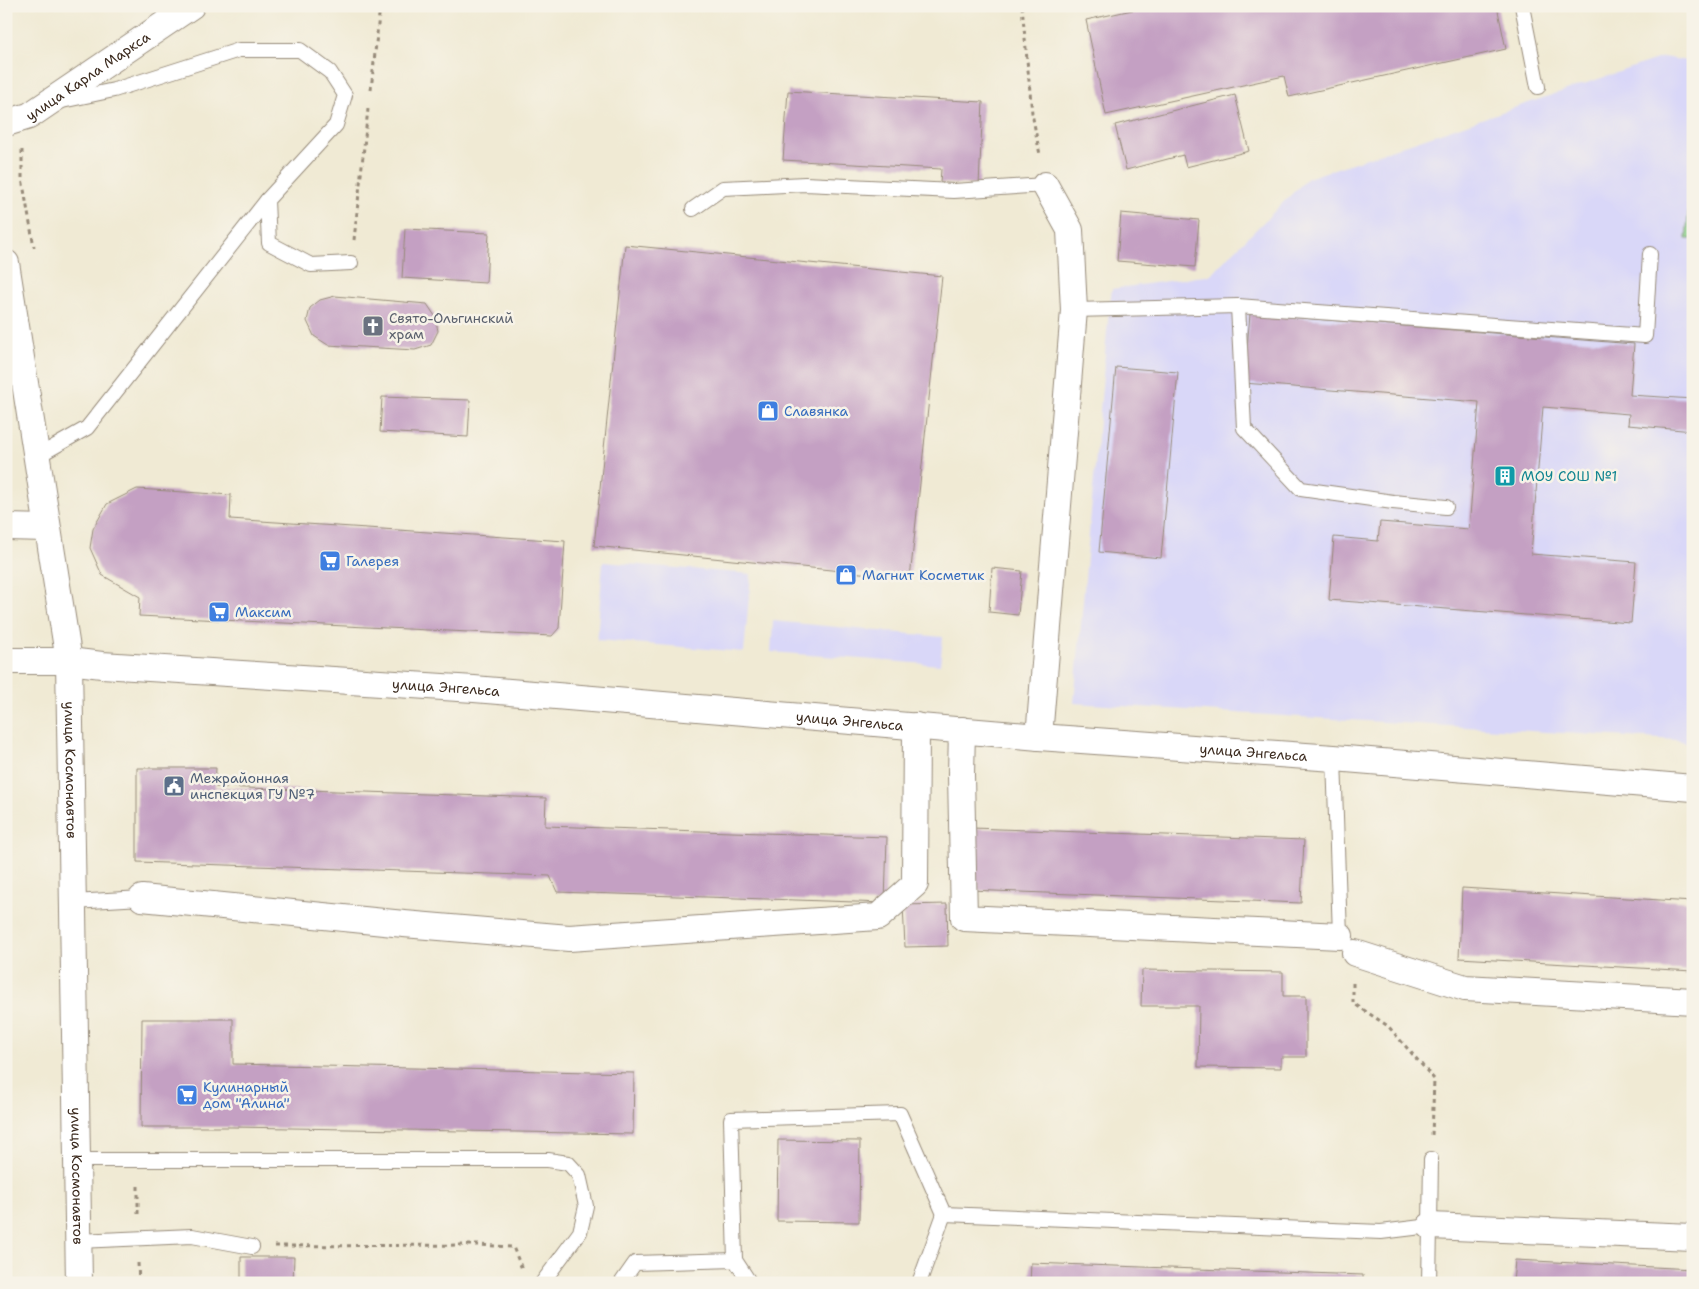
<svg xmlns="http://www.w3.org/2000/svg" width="1699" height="1289" font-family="'Shantell Sans',sans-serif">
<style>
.built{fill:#d9d7f8}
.green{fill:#8bd18c;stroke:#637e55}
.building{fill:#c4a0c3}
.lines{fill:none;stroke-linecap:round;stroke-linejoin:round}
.service-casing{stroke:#968a79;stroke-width:16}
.minor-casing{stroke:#968a79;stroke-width:28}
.path{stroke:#968a79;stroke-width:3;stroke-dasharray:4 4;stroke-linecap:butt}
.service{stroke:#fff;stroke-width:14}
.minor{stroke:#fff;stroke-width:26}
.labels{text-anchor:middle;stroke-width:5;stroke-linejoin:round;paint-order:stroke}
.street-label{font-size:14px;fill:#3b2a1e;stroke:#f7f3e8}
.worship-label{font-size:14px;fill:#5b616d;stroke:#f7f3e8;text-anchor:start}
.shop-label{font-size:14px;fill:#366cbe;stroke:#f7f3e8;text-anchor:start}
.culture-label{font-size:14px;fill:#0d838f;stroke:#f7f3e8;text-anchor:start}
.service-label{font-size:14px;fill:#4e5e75;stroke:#f7f3e8;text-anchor:start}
</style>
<rect width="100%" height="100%" fill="#f7f3e8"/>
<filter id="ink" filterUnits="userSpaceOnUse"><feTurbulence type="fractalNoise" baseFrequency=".02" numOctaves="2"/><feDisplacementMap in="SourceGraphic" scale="10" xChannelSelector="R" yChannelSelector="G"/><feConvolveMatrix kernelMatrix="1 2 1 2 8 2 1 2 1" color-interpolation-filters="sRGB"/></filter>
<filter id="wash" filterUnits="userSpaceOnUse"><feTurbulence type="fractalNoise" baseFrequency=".0096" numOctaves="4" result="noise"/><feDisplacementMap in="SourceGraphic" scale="20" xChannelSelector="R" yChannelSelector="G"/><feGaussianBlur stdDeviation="1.12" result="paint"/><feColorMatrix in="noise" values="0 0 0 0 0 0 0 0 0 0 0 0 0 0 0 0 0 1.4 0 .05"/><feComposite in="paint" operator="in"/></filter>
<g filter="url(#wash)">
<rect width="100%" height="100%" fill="#f0ead4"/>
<g class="built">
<path d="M1663 57 1693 62V744L1677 740 1074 703 1109 309 1112 289 1210 275 1308 178Z"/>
<path d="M603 562 751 574 744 652 597 640Z"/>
<path d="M773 621 943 637 940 665 771 652Z"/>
</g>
<path class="green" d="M1693 162V239H1686Z"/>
<g id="blocks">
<g class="building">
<path d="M1151 6H1497L1506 49 1289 97 1284 76 1106 115 1086 20Z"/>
<path d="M788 91 983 102 979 185 940 183 941 169 783 160Z"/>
<path d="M1235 95 1249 151 1186 167 1183 155 1126 170 1115 125Z"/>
<path d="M1121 213 1199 220 1195 267 1117 261Z"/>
<path d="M405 229 489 233 486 283 402 278Z"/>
<path d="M625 245 942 276 910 578 594 546Z"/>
<path d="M335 296 427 304 435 316 438 331 431 345 415 350 328 345 314 336 307 321 310 308 320 300Z"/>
<path d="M1250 314 1634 344 1630 395 1693 399V431L1628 425 1629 414 1543 407 1531 554 1636 562 1631 623 1329 600 1334 537 1378 541 1380 522 1469 529 1479 402 1244 383Z"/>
<path d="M1116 367 1178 372 1161 558 1099 552Z"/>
<path d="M382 397 470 400 468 437 380 432Z"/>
<path d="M137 489 231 495 230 519 565 541 559 628 552 636 139 616 140 597 102 575 90 548 93 529 107 504Z"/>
<path d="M992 568 1022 571 1018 615 989 612Z"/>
<path d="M137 768H216L215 787 546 798 545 826 887 837 885 903 557 892 550 876 137 862Z"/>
<path d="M972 828 1304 840 1301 903 969 890Z"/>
<path d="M1462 888 1693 902V971L1459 958Z"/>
<path d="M947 904 948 946 905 947 903 905Z"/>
<path d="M1142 970 1283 972V996H1306V1057H1281V1068L1198 1067 1199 1006H1141Z"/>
<path d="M142 1019H233V1064L634 1073 633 1134 233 1127H141Z"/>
<path d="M778 1140 860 1141 859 1222 777 1221Z"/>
<path d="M241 1257H294L293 1283H241Z"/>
<path d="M1515 1260 1693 1269V1283H1513Z"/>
<path d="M1031 1263 1363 1275V1283H1030Z"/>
</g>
</g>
</g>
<g filter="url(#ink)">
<use href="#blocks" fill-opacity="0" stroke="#968a79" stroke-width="1"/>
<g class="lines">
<g class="service-casing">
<g id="service">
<path d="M1522 6 1538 87"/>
<path d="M62 101 114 90 239 50H300L330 72 345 95 336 125 267 200 269 243 311 265 351 263"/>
<path d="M693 209 723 188 805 184 954 191 1045 185"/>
<path d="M1238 306 1645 336 1650 254"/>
<path d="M1074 310 1238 306 1244 428 1301 489 1393 502 1446 507"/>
<path d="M36 457 87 428 267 200"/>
<path d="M1334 758 1340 936 1342 939"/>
<path d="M73 902 142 898"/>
<path d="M77 1160H548L568 1163 579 1175 586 1206 580 1232 542 1283"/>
<path d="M1430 1226 1431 1159"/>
<path d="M78 1241 192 1236 252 1247"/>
<path d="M735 1260 750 1283"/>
<path d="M621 1283 635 1263 735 1260 731 1119 900 1114 944 1214 1381 1232 1430 1226 1429 1283"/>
<path d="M919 1283 944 1214"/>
</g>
</g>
<g class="minor-casing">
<g id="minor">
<path id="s1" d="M6 123 29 116 191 6"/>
<path id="s2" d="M6 263 69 661 79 1283"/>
<path d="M6 527 47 528"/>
<path id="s3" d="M6 661H69L102 665 474 689 1039 737 1334 758 1693 788"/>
<path d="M962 730 961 775 964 918 1340 936"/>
<path d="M1039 737 1074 310 1070 230 1045 185"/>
<path d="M142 898 404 924 569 938 878 917 915 884 916 726"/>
<path d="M1355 953 1465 988 1693 1001"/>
<path d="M1430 1226 1693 1237"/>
</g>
</g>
<g class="path">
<path d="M1022 6 1032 113 1040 155"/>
<path d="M371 90 380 6"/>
<path d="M22 150V178L34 247"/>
<path d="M354 240 368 109"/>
<path d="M1353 983V1003L1388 1026 1434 1079 1432 1136"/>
<path d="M138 1214V1185"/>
<path d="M275 1246 479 1245 513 1247 522 1269"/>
<path d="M138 1263 139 1283"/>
</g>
<use href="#service" class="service"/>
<use href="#minor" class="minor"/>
</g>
</g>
<defs>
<g id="church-square" transform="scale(1.125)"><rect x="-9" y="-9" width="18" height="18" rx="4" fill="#6b7280" stroke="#f7f3e8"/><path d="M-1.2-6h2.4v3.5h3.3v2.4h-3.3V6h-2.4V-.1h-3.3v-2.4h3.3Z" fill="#fff"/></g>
<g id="shop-square" transform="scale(1.125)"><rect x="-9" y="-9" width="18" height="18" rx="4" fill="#3f7fe0" stroke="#f7f3e8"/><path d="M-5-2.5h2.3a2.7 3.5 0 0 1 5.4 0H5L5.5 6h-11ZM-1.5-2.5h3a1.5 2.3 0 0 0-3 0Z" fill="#fff"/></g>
<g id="building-square" transform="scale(1.125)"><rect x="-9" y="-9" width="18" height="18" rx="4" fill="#0f9aa8" stroke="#f7f3e8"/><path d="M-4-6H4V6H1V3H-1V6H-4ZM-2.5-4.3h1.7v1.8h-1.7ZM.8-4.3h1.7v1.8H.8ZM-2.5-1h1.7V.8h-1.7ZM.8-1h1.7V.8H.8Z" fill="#fff"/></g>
<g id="supermarket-square" transform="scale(1.125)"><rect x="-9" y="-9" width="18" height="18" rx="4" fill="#3f7fe0" stroke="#f7f3e8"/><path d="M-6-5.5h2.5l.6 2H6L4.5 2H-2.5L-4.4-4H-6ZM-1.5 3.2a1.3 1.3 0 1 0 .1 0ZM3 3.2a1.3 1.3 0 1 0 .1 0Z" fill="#fff"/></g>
<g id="civic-square" transform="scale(1.125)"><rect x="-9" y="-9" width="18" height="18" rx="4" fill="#5c6f8a" stroke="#f7f3e8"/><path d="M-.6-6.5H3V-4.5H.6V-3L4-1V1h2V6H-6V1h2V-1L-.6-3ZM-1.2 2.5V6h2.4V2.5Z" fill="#fff"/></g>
</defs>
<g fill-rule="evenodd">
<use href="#church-square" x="373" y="326"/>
<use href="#shop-square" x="768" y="411"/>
<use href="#building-square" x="1505" y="476"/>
<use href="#supermarket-square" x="330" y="561"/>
<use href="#shop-square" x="846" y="575"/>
<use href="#supermarket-square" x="219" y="612"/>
<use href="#civic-square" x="174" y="786"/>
<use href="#supermarket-square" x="187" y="1095"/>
</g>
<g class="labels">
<g class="street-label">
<text dy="5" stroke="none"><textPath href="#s1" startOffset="95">улица Карла Маркса</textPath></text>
<text dy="5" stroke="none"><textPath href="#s3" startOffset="441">улица Энгельса</textPath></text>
<text dy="5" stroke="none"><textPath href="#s3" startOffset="846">улица Энгельса</textPath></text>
<text dy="5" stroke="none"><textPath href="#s3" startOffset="1251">улица Энгельса</textPath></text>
<text dy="5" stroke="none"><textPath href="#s2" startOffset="512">улица Космонавтов</textPath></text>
<text dy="5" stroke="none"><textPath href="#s2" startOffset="918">улица Космонавтов</textPath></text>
</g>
<g class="worship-label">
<text x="389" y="323">Свято-Ольгинский<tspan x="389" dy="16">храм</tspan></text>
</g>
<g class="shop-label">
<text x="784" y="416">Славянка</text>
<text x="346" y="566">Галерея</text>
<text x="862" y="580">Магнит Косметик</text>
<text x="235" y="617">Максим</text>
<text x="203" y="1092">Кулинарный<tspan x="203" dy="16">дом "Алина"</tspan></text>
</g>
<g class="culture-label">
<text x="1521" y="481">МОУ СОШ №1</text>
</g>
<g class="service-label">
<text x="190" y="783">Межрайонная<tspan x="190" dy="16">инспекция ГУ №7</tspan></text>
</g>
</g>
<rect width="1699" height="1289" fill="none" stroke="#f7f3e8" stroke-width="25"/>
</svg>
